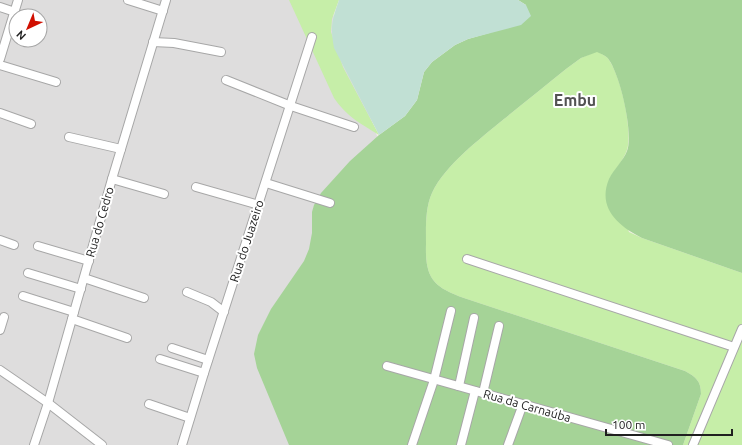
<svg xmlns="http://www.w3.org/2000/svg" width="742" height="445" font-family="Ubuntu,sans-serif">
<style>
.residential{fill:#dedddd;fill-rule:evenodd}
.grass{fill:#c6eea8}
.forest{fill:#a5d397}
.wetland{fill:#c1e0d4}
.lines{fill:none;stroke-linecap:round;stroke-linejoin:round}
.street-casing{stroke:#a7a7a7;stroke-width:10}
.street{stroke:#fff;stroke-width:8}
.labels{text-anchor:middle;stroke-width:4;stroke-linejoin:round;paint-order:stroke}
.street-label{font-size:12px;fill:#202020;stroke:#fff}
.district-label{font-size:16px;font-weight:bold;fill:#535353;stroke:#fff}
</style>
<rect width="100%" height="100%" fill="#f1eee6"/>
<path class="residential" d="M0 0H326L330 6 389 169 361 445H0ZM16 16H40V40H16Z"/>
<g class="grass">
<path d="M289 0H339L332 19 331 32 343 67 379 135C361 124 346 116 334 98Z"/>
<path d="M597 51C601 54 607 56 609 60 621 77 633 131 627 150 624 159 615 170 610 178L629 232 642 238 742 273V445H683L701 394C701 381 696 377 685 371L464 298C433 287 425 278 426 244 426 228 425 208 432 193 445 165 480 139 504 119 525 102 545 86 566 69L581 58Z"/>
</g>
<path class="forest" d="M518 0H742V273L642 238C618 226 597 208 609 179 614 169 623 161 627 151 634 134 620 75 609 60 607 56 601 54 597 52L581 58 566 69C545 86 525 102 504 119 480 139 445 165 432 193 425 208 426 228 426 244 425 278 433 287 464 298L685 371C696 377 701 381 701 394L683 445H289L257 368 254 354 258 335 271 309 304 261 309 249 312 233V212L314 205 321 193 350 161 379 135 405 116 417 100 424 72 432 62 455 45 468 39 489 33 526 5Z"/>
<path class="wetland" d="M339 0H518L526 5 531 16 521 25 468 39 455 45 432 62 424 72 417 100 405 116 379 135 334 48C330 26 332 20 339 0Z"/>
<g class="lines">
<g class="street-casing">
<g id="street">
<path d="M128 0 163 11"/>
<path d="M0 7 15 12"/>
<path d="M153 42 174 43 221 52"/>
<path d="M0 59 18 0"/>
<path d="M0 65 56 82"/>
<path d="M226 80 291 106 354 127"/>
<path d="M0 113 31 124"/>
<path d="M69 137 121 149"/>
<path d="M112 179 164 194"/>
<path d="M266 183 330 203"/>
<path d="M196 187 259 205"/>
<path d="M0 240 14 245"/>
<path d="M38 246 89 261"/>
<path d="M467 259 734 347"/>
<path d="M28 273 81 289"/>
<path d="M84 278 144 298"/>
<path d="M187 292 211 302 224 312"/>
<path d="M23 296 74 312"/>
<path d="M72 319 127 338"/>
<path d="M0 330 4 317"/>
<path d="M172 348 208 360"/>
<path d="M160 359 204 373"/>
<path d="M387 366 668 445"/>
<path d="M0 370 48 403 102 445"/>
<path d="M459 386 474 318"/>
<path d="M483 393 499 326"/>
<path d="M149 404 190 418"/>
<path d="M34 445 48 403 112 179 166 0"/>
<path d="M182 445 204 373 312 37"/>
<path d="M412 445 434 380 451 311"/>
<path d="M461 445 475 391"/>
<path d="M508 445 523 404"/>
<path d="M693 445 742 329"/>
</g>
</g>
<use href="#street" class="street"/>
</g>
<g class="labels">
<g class="street-label">
<text transform="translate(100 222) rotate(-74)" y="4">Rua do Cedro</text>
<text transform="translate(247 241) rotate(-72)" y="4">Rua do Juazeiro</text>
<text transform="translate(527 406) rotate(16)" y="4">Rua da Carnaúba</text>
</g>
<g class="district-label">
<text x="575" y="106">Embu</text>
</g>
</g>
<g transform="translate(28 28) rotate(224)"><circle r="19" fill="#ffffff" stroke="#a6a6a6"/>
<path d="M0-3L7 15L0 10L-7 15Z" fill="#d00f00"/>
<text y="-6" font-size="11" font-weight="bold" text-anchor="middle" fill="#202020">N</text>
</g>
<path d="M606 429v6h126v-6" fill="none" stroke="#202020" stroke-width="2"/>
<text x="612" y="429" font-size="12" fill="#202020" stroke="#ffffff" stroke-width="3" paint-order="stroke">100 m</text>
</svg>
